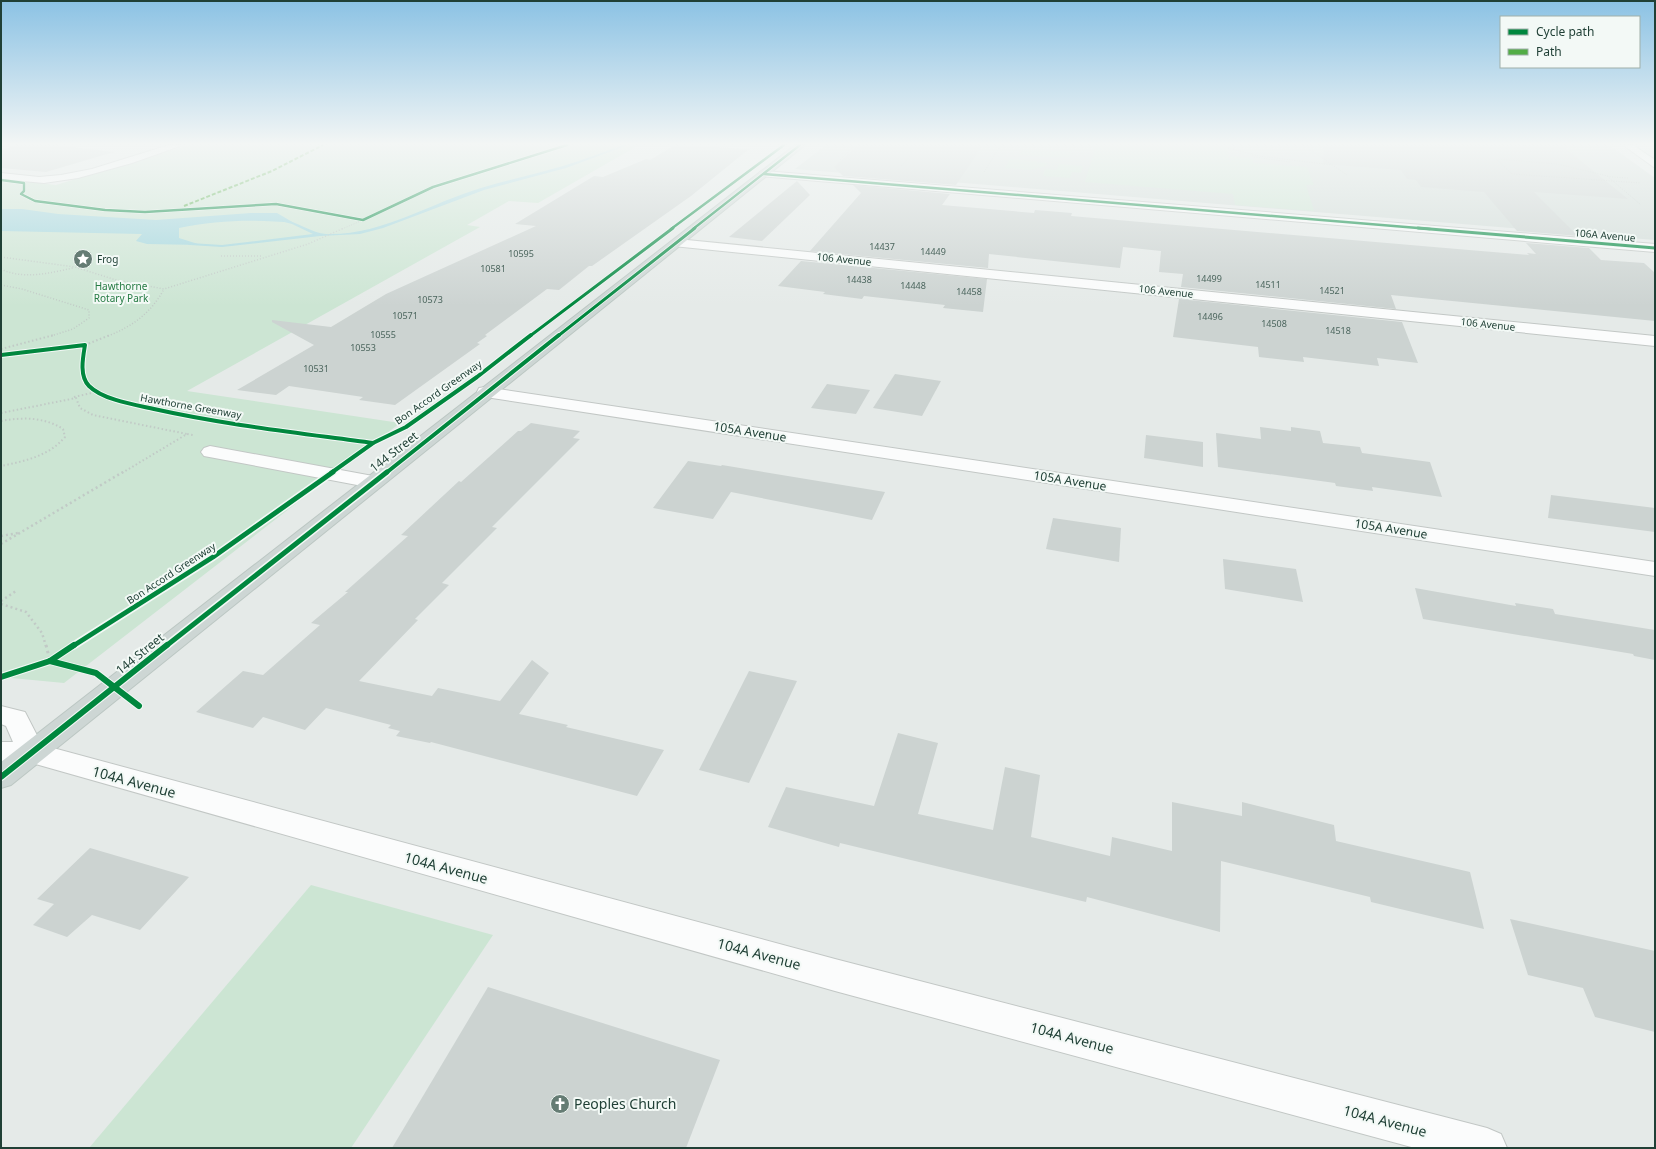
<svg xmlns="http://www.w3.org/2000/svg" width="1656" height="1149" font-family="'Noto Sans',sans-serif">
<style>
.built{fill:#d2dcd8}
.green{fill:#cce5d3}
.water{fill:#a1d6dd}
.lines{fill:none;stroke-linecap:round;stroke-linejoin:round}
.stream{fill:#a1d6dd;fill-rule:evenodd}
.building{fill:#ccd3d1}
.minor-casing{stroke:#c2c7c5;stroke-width:2}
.major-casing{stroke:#bcc7c3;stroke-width:2}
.path-far4{stroke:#c1cac6;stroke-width:1;stroke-dasharray:1 1.5;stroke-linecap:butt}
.path-far3{stroke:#c1cac6;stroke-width:1.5;stroke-dasharray:1 2;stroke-linecap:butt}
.path-far2{stroke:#c1cac6;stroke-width:2;stroke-dasharray:1.5 2.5;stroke-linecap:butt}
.path-far1{stroke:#c1cac6;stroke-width:2.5;stroke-dasharray:2 3;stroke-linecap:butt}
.path{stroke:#c1cac6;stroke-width:3;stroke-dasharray:2.5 3.5;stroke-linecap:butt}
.minor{fill:#fbfcfc;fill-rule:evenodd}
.major{fill:#cdd6d4;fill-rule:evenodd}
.quiet{stroke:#52ad45;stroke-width:2;stroke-dasharray:4 2;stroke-linecap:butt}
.cycleway-far4-casing{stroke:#f3f9f6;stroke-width:3.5}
.cycleway-far3-casing{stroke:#f3f9f6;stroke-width:4.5}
.cycleway-far2-casing{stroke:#f3f9f6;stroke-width:6}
.cycleway-far1-casing{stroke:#f3f9f6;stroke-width:8}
.cycleway-casing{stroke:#f3f9f6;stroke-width:8}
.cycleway-far4{stroke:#00873e;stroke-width:2.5}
.cycleway-far3{stroke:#00873e;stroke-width:3}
.cycleway-far2{stroke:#00873e;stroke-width:4}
.cycleway-far1{stroke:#00873e;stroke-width:5}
.cycleway{stroke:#00873e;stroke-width:6}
.labels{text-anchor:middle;stroke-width:4;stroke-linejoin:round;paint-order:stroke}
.far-number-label{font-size:9px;fill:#4c665e}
.far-street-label{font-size:10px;fill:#204036;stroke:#f3f9f6}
.far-poi-label{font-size:10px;fill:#204036;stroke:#f3f9f6;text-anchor:start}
.far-park-label{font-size:10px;fill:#267b44;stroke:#f3f9f6}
.street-label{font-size:12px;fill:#204036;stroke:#f3f9f6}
.near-street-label{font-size:14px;fill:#204036;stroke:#f3f9f6}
.near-poi-label{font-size:14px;fill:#204036;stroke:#f3f9f6;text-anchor:start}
</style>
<rect width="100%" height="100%" fill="#e5eae8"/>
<path class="built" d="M826 145H1609L1655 178V240L795 169Z"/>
<g class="green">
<path d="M189 145H639L538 203 509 201 467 225 480 227 187 391 400 423 64 683 1 677V179L56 185Z"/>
<path d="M1096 145H1227L1229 161H1231L1230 156 1253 159V163L1307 167 1314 185H1306L1314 211 1235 205 1233 194 1085 182Z"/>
<path d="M1023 149 1071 152 1069 158 1019 155Z"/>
<path d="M1010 159 1037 161 1036 162 1048 163 1046 166 1030 170 1005 168Z"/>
<path d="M1059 164 1083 166 1081 173 1072 172 1070 178 1043 176 1045 169 1057 170Z"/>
<path d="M311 885 493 935 351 1148H89Z"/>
</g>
<path class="water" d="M1 209H22L58 214 156 220 251 213H277L294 223C256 219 217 220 179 228V238L201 245 147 244 136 241 142 234 1 231Z"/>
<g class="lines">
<path class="stream" d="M623 145H628L566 168 484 190 383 228 360 234 320 236 222 247 190 245 188 244 190 243 222 245 313 234 292 224 281 221V220L283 219C297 222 312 233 326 234 381 236 430 203 481 188 508 180 536 174 563 166 583 160 603 152 623 145Z"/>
</g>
<g class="building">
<path d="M19 145H54L114 152 46 172 1 168V150Z"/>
<path d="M675 145 749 149 691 196 592 266H589L559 290 547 289 485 335 487 336 477 343 480 344 395 405 359 400 363 397 289 386 276 395 237 390 314 345 272 322V320L331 327 386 294 536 226 515 224 594 176 603 177 646 159 650 160Z"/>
<path d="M858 145H983L956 185 843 176 834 167Z"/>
<path d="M1324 145H1561L1628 199 1534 192 1578 236 1517 231 1484 192 1421 187 1416 180 1407 179 1401 170 1323 164Z"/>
<path d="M797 181 810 195 762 241 729 237Z"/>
<path d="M853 185 950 194 942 205 1034 213 1035 210 1072 213 1071 216 1469 250 1529 255 1527 253 1536 254 1526 243 1589 248 1601 260 1644 263 1655 273V321L1391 295 1396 309 1181 287 1183 274 1159 272 1161 251 1123 247 1120 268 989 254 988 268 810 251 861 193Z"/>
<path d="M801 261 987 279 983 312 943 308 945 305 864 296 862 299 823 294 825 292 778 286Z"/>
<path d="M1179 299 1402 322 1418 363 1377 358 1379 366 1303 357 1304 362 1259 357 1258 347 1173 337Z"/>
<path d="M895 374 941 381 922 416 873 408Z"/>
<path d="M827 384 870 390 856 414 811 408Z"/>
<path d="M531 423 580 431 573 438 580 439 492 527 497 528 442 583 449 585 415 619 418 620 359 681 432 696 438 688 500 701 532 660 549 673 519 714 568 725 566 727 664 750 637 796 431 742 430 743 396 736 400 731 388 728 391 725 326 708 305 730 263 717 253 728 196 712 243 671 263 675 320 625 311 623 348 592H345L408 536 401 535 459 481 461 482 518 431H521Z"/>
<path d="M1260 427 1291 431V427L1320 431 1323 443 1360 447 1362 453 1430 462 1442 497 1372 487 1373 491 1336 486 1335 483 1218 467 1216 433 1261 439Z"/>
<path d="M1146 435 1203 442V467L1144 458Z"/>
<path d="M688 461 721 466 722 465 885 492 872 520 731 492 713 519 653 508Z"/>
<path d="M1551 495 1655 508V532L1548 518Z"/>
<path d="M1053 518 1121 528 1119 562 1046 549Z"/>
<path d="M1223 559 1296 569 1303 602 1225 589Z"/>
<path d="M1415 588 1516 606 1515 603 1553 609 1555 614 1655 630V660L1634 656 1633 654 1423 619Z"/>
<path d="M749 671 797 681 749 783 699 770Z"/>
<path d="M898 733 938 743 918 814 993 830 1005 767 1040 775 1031 837 1110 856 1112 837 1172 851V802L1242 816V802L1334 825 1336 841 1470 872 1484 929 1371 902 1370 897 1221 861 1220 932 1087 897 1086 902 840 843 839 847 768 827 786 787 874 806Z"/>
<path d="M90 848 189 877 140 930 92 915 67 937 33 925 54 904 37 899Z"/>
<path d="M1510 919 1655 951V1032L1595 1017 1583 988 1528 975Z"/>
<path d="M488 987 720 1060 686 1148H392Z"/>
</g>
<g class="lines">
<g class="minor-casing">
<g id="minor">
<path d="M169 145H183L132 163 78 178 44 183 1 179V173L39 177 61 175 92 169Z"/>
<path d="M1623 145H1633L1655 160V168Z"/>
<path d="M764 171 1655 244V252L760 176 759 174 760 172Z"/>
<path d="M677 239 1655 336V346L673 246 671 243Z"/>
<path d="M485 387 1655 562V576L479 396 477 392 479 388Z"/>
<path d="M210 446 373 476 380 478 383 482 380 486 373 488 204 456 201 452 204 448Z"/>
<path d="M1 706 25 712 42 745 835 959 1487 1128 1501 1134 1507 1148H1415L835 991 32 763 1 762V742H13L6 726 1 724Z"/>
</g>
</g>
<g class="major-casing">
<path id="major" d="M795 145H805L11 785 1 788V762Z"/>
</g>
<g class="path-far4">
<path d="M1307 145 1309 149 1347 175"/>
<path d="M1228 148 1259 156 1332 165"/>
<path d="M1251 153 1254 157 1290 162"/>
<path d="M840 160 852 148 851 145"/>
<path d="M901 166 912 154"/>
<path d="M984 172 1001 145"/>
<path d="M1607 176 1641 205"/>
<path d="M1628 178 1612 177 1557 164 1496 159 1512 174 1641 183"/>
<path d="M342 229 363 220"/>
</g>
<g class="path-far3">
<path d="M221 256H263"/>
<path d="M1 257 75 267 116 280 164 289 308 244 344 228"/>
<path d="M1 269C23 280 50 273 73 268"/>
<path d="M1 285 22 289 89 310V318L73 329 51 336"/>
<path d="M108 336C133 326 151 313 164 289"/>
</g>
<g class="path-far2">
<path d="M85 345 110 335"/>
<path d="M1 349 54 335"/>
<path d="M74 397 96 392"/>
<path d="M1 413 76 398 80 408 93 415 187 434"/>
<path d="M1 421C23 417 44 417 63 429L65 437C49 456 25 461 1 466"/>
<path d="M122 473 187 434 193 435"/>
</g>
<g class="path-far1">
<path d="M1 536 18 533"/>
<path d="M1 544 123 472"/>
<path d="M1 601 16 591"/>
<path d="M1 604 26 612 42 633 46 646"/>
</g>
<path class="path" d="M46 645 50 661"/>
<use href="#minor" class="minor"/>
<use href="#major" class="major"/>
<path class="quiet" d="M184 206 272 171 323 145"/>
<g class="cycleway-far4-casing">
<g id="cycleway-far4">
<path d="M764 174 1430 229"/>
<path d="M1 180 24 183V191L21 194 35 201 105 210 145 212 276 204 363 220 433 187 567 145"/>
<path d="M671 229 784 145"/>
<path d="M693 229 800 145"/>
</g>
</g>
<g class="cycleway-far3-casing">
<g id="cycleway-far3">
<path d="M1418 228 1655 248"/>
<path d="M530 336 673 228"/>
<path d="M558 336 695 228"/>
</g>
</g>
<g class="cycleway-far2-casing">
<g id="cycleway-far2">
<path d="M1 355 85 345C83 357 79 376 89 386 103 400 136 405 154 409 226 425 300 433 373 443"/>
<path d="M331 473 373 443 406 427 477 377 531 335"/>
<path d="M386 473 559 335"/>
</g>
</g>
<g class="cycleway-far1-casing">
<g id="cycleway-far1">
<path d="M73 646 213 557 333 472"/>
<path d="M166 646 387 472"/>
</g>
</g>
<g class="cycleway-casing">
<g id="cycleway">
<path d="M50 661 96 673 139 706"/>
<path d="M1 677 50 661 74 645"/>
<path d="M1 777 167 645"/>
</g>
</g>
<use href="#cycleway-far4" class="cycleway-far4"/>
<use href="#cycleway-far3" class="cycleway-far3"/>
<use href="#cycleway-far2" class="cycleway-far2"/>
<use href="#cycleway-far1" class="cycleway-far1"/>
<use href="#cycleway" class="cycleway"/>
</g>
<linearGradient id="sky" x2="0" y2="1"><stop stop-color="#8bc2e4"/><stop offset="0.47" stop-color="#f3f6f5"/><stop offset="1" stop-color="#f3f6f5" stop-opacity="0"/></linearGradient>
<rect width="1656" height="306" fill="url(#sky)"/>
<defs>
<g id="sight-disc" transform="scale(1)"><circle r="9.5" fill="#657c74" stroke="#f3f9f6"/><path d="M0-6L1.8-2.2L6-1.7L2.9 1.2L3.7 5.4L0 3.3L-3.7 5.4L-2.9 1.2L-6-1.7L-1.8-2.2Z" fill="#fff"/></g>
<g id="church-disc" transform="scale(1)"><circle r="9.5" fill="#657c74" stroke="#f3f9f6"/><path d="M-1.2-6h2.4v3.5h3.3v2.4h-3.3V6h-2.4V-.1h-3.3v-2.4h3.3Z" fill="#fff"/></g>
</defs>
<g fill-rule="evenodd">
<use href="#sight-disc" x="83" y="259"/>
<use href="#church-disc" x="560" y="1104"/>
</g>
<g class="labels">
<g class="far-number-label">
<text x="882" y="250">14437</text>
<text x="933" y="255">14449</text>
<text x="521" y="257">10595</text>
<text x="493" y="272">10581</text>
<text x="1209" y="282">14499</text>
<text x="859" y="283">14438</text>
<text x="1268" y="288">14511</text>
<text x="913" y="289">14448</text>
<text x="1332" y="294">14521</text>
<text x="969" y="295">14458</text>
<text x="430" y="303">10573</text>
<text x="405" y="319">10571</text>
<text x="1210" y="320">14496</text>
<text x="1274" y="327">14508</text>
<text x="1338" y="334">14518</text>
<text x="383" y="338">10555</text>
<text x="363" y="351">10553</text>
<text x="316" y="372">10531</text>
</g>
<g class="far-street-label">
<text transform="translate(1605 235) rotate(5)" y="4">106A Avenue</text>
<text transform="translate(844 259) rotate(6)" y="4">106 Avenue</text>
<text transform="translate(1166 291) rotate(6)" y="4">106 Avenue</text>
<text transform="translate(1488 324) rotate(6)" y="4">106 Avenue</text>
<text transform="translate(438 392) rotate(-35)" y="4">Bon Accord Greenway</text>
<text transform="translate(191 406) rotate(10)" y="4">Hawthorne Greenway</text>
<text transform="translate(171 573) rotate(-33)" y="4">Bon Accord Greenway</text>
</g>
<g class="far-poi-label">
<text x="97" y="263">Frog</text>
</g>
<g class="far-park-label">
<text x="121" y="290">Hawthorne<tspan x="121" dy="12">Rotary Park</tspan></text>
</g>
<g class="street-label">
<text transform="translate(750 432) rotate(9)" y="4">105A Avenue</text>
<text transform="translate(394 452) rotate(-38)" y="4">144 Street</text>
<text transform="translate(1070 481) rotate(9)" y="4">105A Avenue</text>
<text transform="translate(1391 529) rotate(9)" y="4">105A Avenue</text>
<text transform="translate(140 654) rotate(-39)" y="4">144 Street</text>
</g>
<g class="near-street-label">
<text transform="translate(134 782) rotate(15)" y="5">104A Avenue</text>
<text transform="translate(446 868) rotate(15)" y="5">104A Avenue</text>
<text transform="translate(759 954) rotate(15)" y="5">104A Avenue</text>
<text transform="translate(1072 1038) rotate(15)" y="5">104A Avenue</text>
<text transform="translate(1385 1121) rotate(15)" y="5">104A Avenue</text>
</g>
<g class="near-poi-label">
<text x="574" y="1109">Peoples Church</text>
</g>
</g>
<rect width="1656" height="1149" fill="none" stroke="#204036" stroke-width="4"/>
<rect x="1500" y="16" width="140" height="52" fill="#f3f9f6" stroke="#9fafa9"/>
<rect x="1508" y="29" width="20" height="6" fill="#00873e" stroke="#9fafa9"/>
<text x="1536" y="36" font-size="12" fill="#204036">Cycle path</text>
<rect x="1508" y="49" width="20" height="6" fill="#52ad45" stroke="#9fafa9"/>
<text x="1536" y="56" font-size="12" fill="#204036">Path</text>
</svg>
